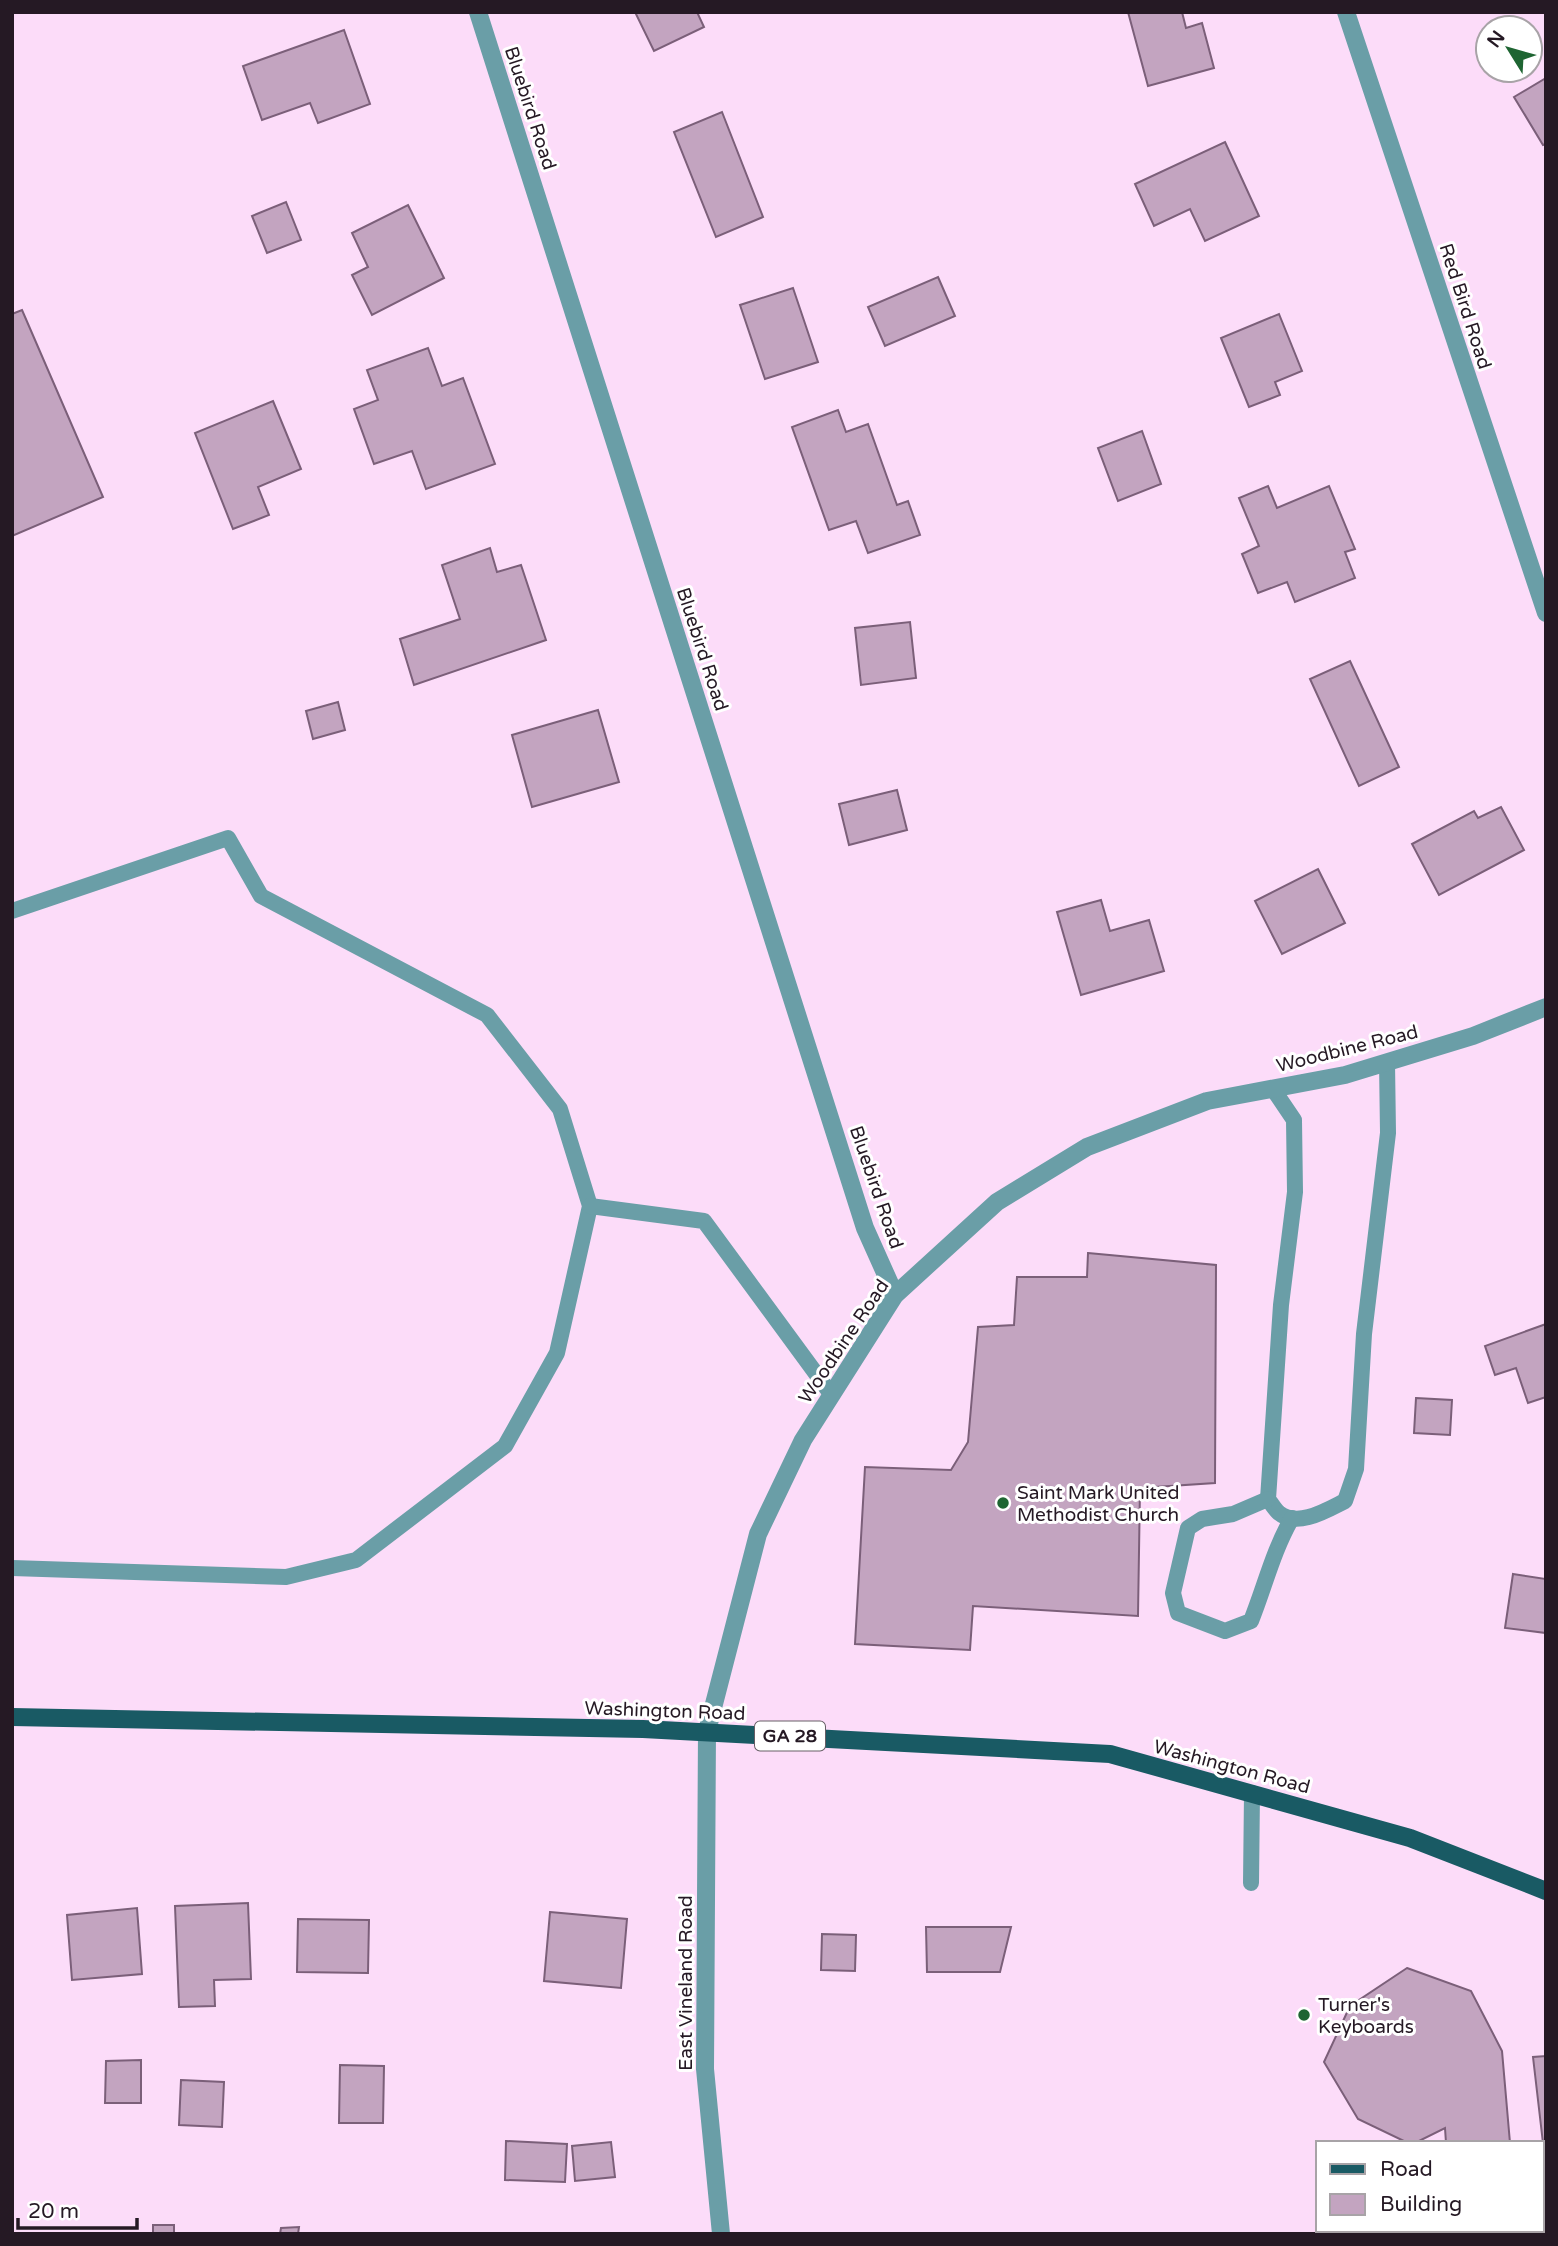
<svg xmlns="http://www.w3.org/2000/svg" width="1558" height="2246" font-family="'Varela Round',sans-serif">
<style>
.building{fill:#c3a4c0;stroke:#7b5f79;stroke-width:2}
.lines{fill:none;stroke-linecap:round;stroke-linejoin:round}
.lane{stroke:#6a9ea7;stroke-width:16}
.street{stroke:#6a9ea7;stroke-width:18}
.primary{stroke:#195a64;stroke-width:18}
.poi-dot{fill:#1e6532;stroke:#fff;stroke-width:2.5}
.labels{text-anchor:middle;stroke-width:6;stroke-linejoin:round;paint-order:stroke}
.shield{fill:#fff;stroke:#665e66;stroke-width:2}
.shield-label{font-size:18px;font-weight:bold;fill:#251924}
.street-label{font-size:19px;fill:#251924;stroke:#fff}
.poi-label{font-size:19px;fill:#251924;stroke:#fff;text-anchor:start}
</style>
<rect width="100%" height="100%" fill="#fcdcf9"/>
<g class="building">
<path d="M635 12H697L704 27 654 51Z"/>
<path d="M1128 12H1182L1186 28 1202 23 1214 68 1148 86Z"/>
<path d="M344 30 370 104 318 123 310 103 262 120 243 66Z"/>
<path d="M1546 78V144L1543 145 1514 97Z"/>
<path d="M722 112 763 217 716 237 674 132Z"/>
<path d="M1225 142 1259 216 1205 241 1190 209 1154 226 1135 184Z"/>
<path d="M286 202 301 240 267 253 252 216Z"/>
<path d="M408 205 444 278 372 315 352 275 368 267 352 233Z"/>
<path d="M938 277 955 316 885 346 868 307Z"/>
<path d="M793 288 818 362 765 379 740 305Z"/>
<path d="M22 310 103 497 12 536V314Z"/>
<path d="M1279 314 1302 371 1275 382 1280 395 1249 407 1221 338Z"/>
<path d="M428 348 442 386 463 378 495 464 426 489 412 451 374 464 354 409 378 400 367 370Z"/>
<path d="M273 401 301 469 258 487 269 515 233 529 195 433Z"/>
<path d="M838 410 846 432 868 424 897 505 908 501 920 535 868 553 856 521 829 530 792 427Z"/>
<path d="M1142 431 1161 484 1118 501 1098 448Z"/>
<path d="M1268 486 1277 508 1329 486 1355 549 1345 552 1355 578 1295 602 1287 582 1258 593 1242 554 1259 546 1239 498Z"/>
<path d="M490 548 497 572 521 565 546 640 414 685 400 639 460 619 442 565Z"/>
<path d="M910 622 916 678 861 685 855 628Z"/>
<path d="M1350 661 1399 767 1359 786 1310 679Z"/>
<path d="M338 702 345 730 313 739 306 711Z"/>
<path d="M598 710 619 782 532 807 512 735Z"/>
<path d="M897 790 907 830 849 845 839 804Z"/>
<path d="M1501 807 1524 850 1439 895 1412 844 1474 811 1478 818Z"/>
<path d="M1318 869 1345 923 1282 954 1255 901Z"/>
<path d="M1101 900 1110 931 1149 920 1164 971 1081 995 1057 912Z"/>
<path d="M1088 1253 1216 1265 1215 1483 1140 1488 1138 1616 973 1606 970 1650 855 1644 865 1467 951 1470 968 1442 978 1327 1014 1325 1017 1277H1087Z"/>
<path d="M1546 1324V1397L1528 1403 1516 1368 1495 1375 1485 1346Z"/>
<path d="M1416 1398 1452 1400 1450 1435 1414 1433Z"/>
<path d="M1513 1574 1546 1579V1633L1505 1628Z"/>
<path d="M248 1903 251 1979 214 1980 215 2006 179 2007 175 1906Z"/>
<path d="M137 1908 142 1974 72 1980 67 1915Z"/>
<path d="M550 1912 627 1919 621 1988 544 1981Z"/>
<path d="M298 1919 369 1920 368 1973 297 1972Z"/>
<path d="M926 1927H1011L1000 1972H927Z"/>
<path d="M822 1934 856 1935 855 1971 821 1970Z"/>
<path d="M1407 1968 1471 1991 1502 2051 1510 2143H1446L1445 2128 1415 2143H1408L1358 2119 1324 2062 1350 2006Z"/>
<path d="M1546 2056V2169L1533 2057Z"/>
<path d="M141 2060V2103H105L106 2061Z"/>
<path d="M340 2065 384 2066 383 2123H339Z"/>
<path d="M181 2080 224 2082 222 2127 179 2125Z"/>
<path d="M506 2141 567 2144 565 2182 505 2180Z"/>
<path d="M611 2142 615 2177 575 2181 572 2146Z"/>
<rect x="153" y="2225" width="21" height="9"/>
<path d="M299 2227 298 2234H280L281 2228Z"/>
<rect x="1448" y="2230" width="70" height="4"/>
</g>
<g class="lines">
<g class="lane">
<path d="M12 911 228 838 261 896 487 1015 560 1109 590 1206 557 1353 505 1446 356 1560 286 1577 12 1568"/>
<path d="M1273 1089 1294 1120 1295 1192 1281 1305 1268 1499C1271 1503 1275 1510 1279 1513 1298 1528 1327 1510 1345 1501L1356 1469 1364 1334 1388 1133 1387 1062"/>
<path d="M590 1206 704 1221 831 1394"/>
<path d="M1268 1499 1233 1514 1202 1519 1188 1528 1173 1593 1178 1613 1225 1631 1251 1621C1265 1586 1273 1551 1292 1518"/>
<path d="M1251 1883 1252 1793"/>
</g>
<g class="street">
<path d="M478 12 865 1228 895 1295"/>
<path d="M1346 12 1546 613"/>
<path d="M721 2234 705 2069 707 1731 758 1534 803 1440 895 1295 997 1202 1087 1147 1207 1101 1345 1075 1473 1036 1546 1007"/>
</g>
<path class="primary" d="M12 1717 643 1729 1110 1754 1410 1838 1546 1891"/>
</g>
<g class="poi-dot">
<circle cx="1003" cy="1503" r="7"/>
<circle cx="1304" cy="2015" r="7"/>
</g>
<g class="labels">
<rect class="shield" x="755" y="1721.5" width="70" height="29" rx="5"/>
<g class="shield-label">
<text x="790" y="1742">GA 28</text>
</g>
<g class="street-label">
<text transform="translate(531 108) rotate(72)" y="7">Bluebird Road</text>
<text transform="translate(1466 306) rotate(72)" y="7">Red Bird Road</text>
<text transform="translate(703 649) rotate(72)" y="7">Bluebird Road</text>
<text transform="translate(1347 1048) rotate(-14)" y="7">Woodbine Road</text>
<text transform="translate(877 1187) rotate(71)" y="7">Bluebird Road</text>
<text transform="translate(843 1341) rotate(-56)" y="7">Woodbine Road</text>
<text transform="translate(665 1710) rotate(2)" y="7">Washington Road</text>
<text transform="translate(1232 1766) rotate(15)" y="7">Washington Road</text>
<text transform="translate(685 1983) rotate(-90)" y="7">East Vineland Road</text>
</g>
<g class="poi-label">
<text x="1017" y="1499">Saint Mark United<tspan x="1017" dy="22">Methodist Church</tspan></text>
<text x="1318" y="2011">Turner's<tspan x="1318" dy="22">Keyboards</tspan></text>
</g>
</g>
<rect width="1558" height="2246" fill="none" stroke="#251924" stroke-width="28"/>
<rect x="1316" y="2141" width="228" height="91" fill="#ffffff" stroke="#a8a3a7" stroke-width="2"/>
<rect x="1330" y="2164" width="35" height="10" fill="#195a64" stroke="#a8a3a7" stroke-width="2"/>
<text x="1380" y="2176" font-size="21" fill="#251924">Road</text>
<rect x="1330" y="2194" width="35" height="21" fill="#c3a4c0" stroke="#a8a3a7" stroke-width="2"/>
<text x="1380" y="2211" font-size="21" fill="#251924">Building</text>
<g transform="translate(1509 49) rotate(307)"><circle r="33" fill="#ffffff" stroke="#a8a3a7" stroke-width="2"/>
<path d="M0-5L12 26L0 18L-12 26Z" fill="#1e6532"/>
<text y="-10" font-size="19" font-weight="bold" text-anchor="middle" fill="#251924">N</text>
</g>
<path d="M18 2218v10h119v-10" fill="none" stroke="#251924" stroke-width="3.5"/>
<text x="28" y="2218" font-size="21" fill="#251924" stroke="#ffffff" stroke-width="5" paint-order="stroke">20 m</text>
</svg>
